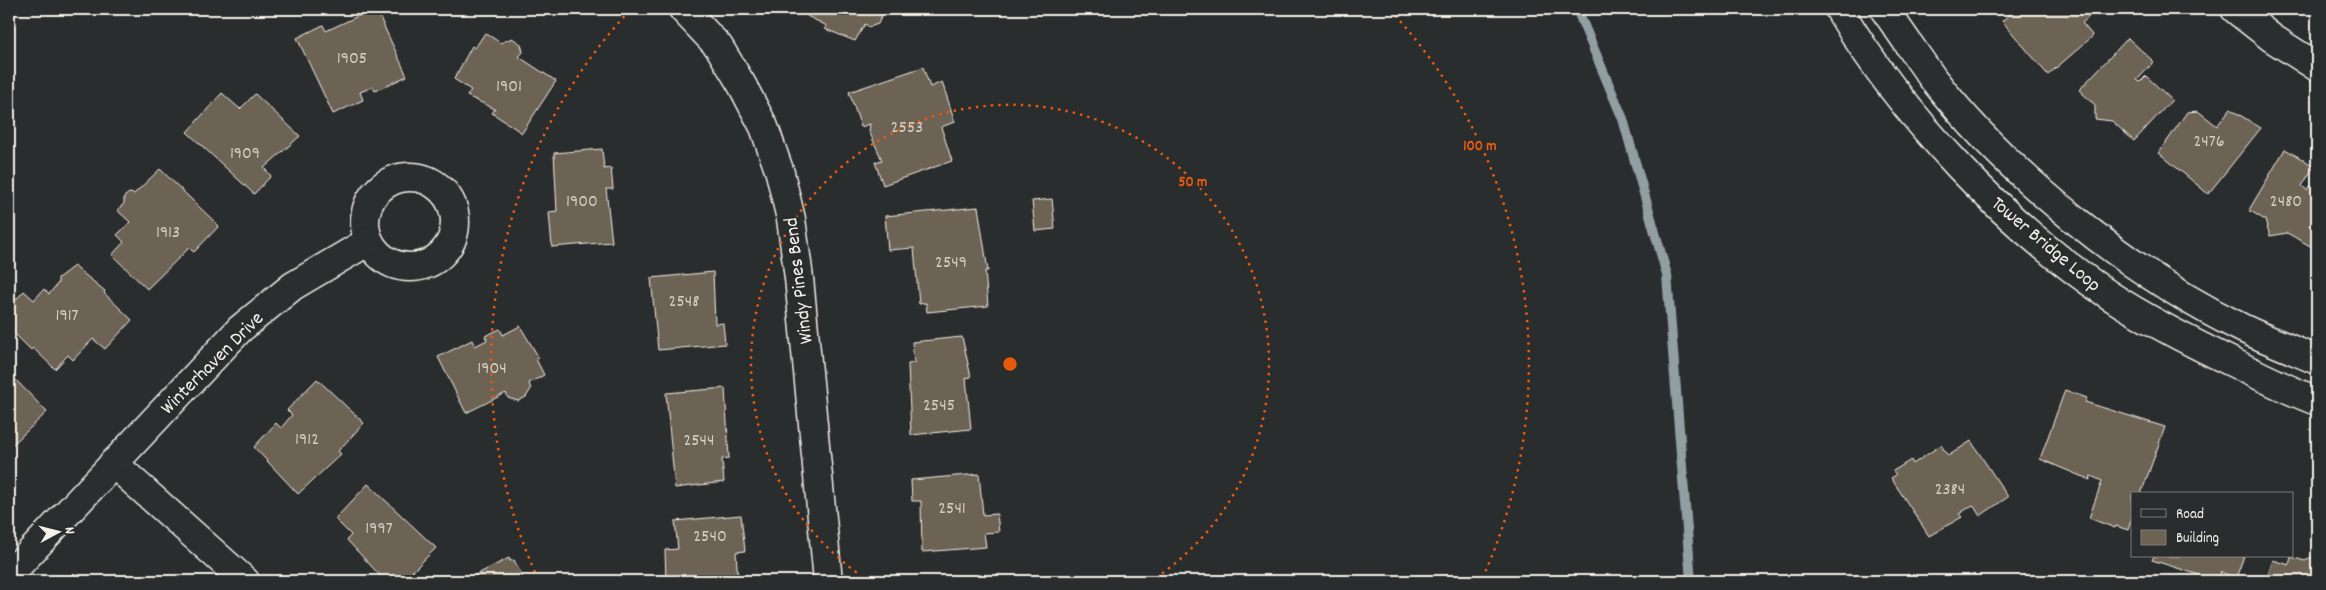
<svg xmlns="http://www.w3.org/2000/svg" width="2326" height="590" font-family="Dekko,sans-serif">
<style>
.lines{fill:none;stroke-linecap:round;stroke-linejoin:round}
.stream{stroke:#919ea2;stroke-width:10}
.building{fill:#6d6354;stroke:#f4f1e8}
.minor-casing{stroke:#f4f1e8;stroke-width:31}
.minor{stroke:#2a2d2e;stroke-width:28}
.ring{fill:none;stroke:#e8590c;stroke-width:2.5;stroke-dasharray:2.5 5}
.labels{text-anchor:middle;stroke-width:4.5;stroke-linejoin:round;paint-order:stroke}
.number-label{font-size:18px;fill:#d2cec3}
.street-label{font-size:20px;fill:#f4f1e8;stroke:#2a2d2e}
.centre{fill:#e8590c;stroke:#2a2d2e;stroke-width:2.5}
.ring-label{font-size:15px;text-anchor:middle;font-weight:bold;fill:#e8590c;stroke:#2a2d2e;stroke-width:4.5;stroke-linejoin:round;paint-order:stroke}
</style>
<rect width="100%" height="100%" fill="#2a2d2e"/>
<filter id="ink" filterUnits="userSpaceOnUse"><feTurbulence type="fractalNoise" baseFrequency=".02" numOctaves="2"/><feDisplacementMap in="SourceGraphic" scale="10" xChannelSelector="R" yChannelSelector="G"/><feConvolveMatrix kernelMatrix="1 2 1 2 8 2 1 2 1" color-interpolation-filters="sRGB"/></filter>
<g filter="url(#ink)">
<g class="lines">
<path class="stream" d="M1577 9 1623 119 1667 275 1691 581"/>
</g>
<g class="building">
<path d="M373 9H376L407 76 375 91 373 87 360 92 363 100 333 114 297 38 323 25 326 31Z"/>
<path d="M810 9H878L882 15 878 24 869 27 865 24 855 41 825 29 827 26 807 16Z"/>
<path d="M2016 9H2098L2082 23 2093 36 2048 75 2002 21Z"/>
<path d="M485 33 501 43 512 38 521 44 523 52 519 57 556 81 522 133 492 113 495 109 467 96 471 90 454 79 472 46 475 48Z"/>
<path d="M2128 38 2154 62 2137 80 2140 82 2146 76 2172 100 2134 141 2112 121 2095 119V105L2079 90Z"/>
<path d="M923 67 930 87 942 82 955 122 941 127 952 161 883 185 875 162 882 160 869 131 870 124 861 127 849 92Z"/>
<path d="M222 93 240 109 255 94 300 136 264 168 271 176 254 194 187 132Z"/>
<path d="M2230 109 2261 128 2208 194 2159 153 2187 112 2198 111 2217 126Z"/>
<path d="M602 149 604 169 611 168 613 189H606L612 242 552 247 549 212 557 211 554 153Z"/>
<path d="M2285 149 2314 166 2302 186 2307 190 2310 186 2317 190V238L2312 247 2287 233 2270 236 2265 220 2249 210Z"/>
<path d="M160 169 219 226 194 252 189 248 147 289 112 255 124 242 117 235 130 222 117 210 124 204V197L129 193 134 194Z"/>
<path d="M1052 199 1055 229 1035 231 1032 201Z"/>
<path d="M978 207 988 271H985L988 306 927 312 926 303 919 304 914 248 888 250 885 216Z"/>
<path d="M74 266 105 291 104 293 132 320 105 349 93 339 73 360 68 355 55 369 33 348 31 350 9 328V307L24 291 34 300 44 289 49 294 58 283V278Z"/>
<path d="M713 272 715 324 723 323 725 344 658 350 651 278Z"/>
<path d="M520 326 539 358 536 359 544 375 529 383 531 389 526 397 518 401 508 398 506 393 466 413 438 357 472 340 475 346 487 340 485 336 500 329 503 335Z"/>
<path d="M962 337 971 377 966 378 971 429 911 435 908 364 914 363 912 342Z"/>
<path d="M9 373 47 412 9 448Z"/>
<path d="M317 379 364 423 338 451 341 454 298 494 254 447 276 423 281 428 292 415 287 410Z"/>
<path d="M725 388 729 458 722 459 724 482 675 488 666 393Z"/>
<path d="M2065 390 2087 398 2085 402 2165 427 2141 494H2132V517L2128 530 2116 526 2115 528 2089 518 2102 481 2091 476 2090 480 2040 459Z"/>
<path d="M1971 441 2008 497 1980 516 1973 505 1959 514 1962 517 1929 536 1891 478 1896 475 1893 471 1911 460 1913 464 1941 445 1948 456Z"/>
<path d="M979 474 983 515 997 514 999 532 984 533 986 547 922 552 921 501H912L911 480Z"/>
<path d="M368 484 436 548 403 581H385L347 540 351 535 335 519Z"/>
<path d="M741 515 745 551 736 552 738 581H666L665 550 678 549 675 521Z"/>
<path d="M2154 556H2244L2236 578 2221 572 2218 581 2152 560Z"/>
<path d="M2313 556 2317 557V581H2266L2273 560 2289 565 2291 557 2305 561Z"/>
<path d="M509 558 510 561 514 560 524 580 464 581Z"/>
<path d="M1808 577 1872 581H1808Z"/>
</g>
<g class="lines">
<g class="minor-casing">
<g id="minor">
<path d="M683 9 719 47 742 85 764 127 780 173 791 219 799 278 828 581"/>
<path d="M1839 9C1902 116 2006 226 2109 295 2150 322 2194 344 2238 365 2264 378 2290 391 2317 401"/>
<path d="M1884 9C1901 32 1917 57 1934 80 2009 176 2134 276 2244 329 2268 340 2293 350 2317 360"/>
<path d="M2235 9 2272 38 2317 67"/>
<circle cx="410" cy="222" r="45"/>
<path d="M113 463 245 581"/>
<path d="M9 575 240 329 293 286 369 241"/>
</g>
</g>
<use href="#minor" class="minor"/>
</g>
</g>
<g class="ring">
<path d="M869 581A259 259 0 1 1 1151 581"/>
<path d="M538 579A519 519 0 0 1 630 10M1390 10A519 519 0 0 1 1482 579"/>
</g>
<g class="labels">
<g class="number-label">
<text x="352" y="63">1905</text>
<text x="509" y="91">1901</text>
<text x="907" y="132">2553</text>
<text x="2209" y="146">2476</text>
<text x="245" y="158">1909</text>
<text x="582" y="206">1900</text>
<text x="2286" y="206">2480</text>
<text x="168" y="237">1913</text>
<text x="951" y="267">2549</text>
<text x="684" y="306">2548</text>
<text x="67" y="320">1917</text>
<text x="492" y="373">1904</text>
<text x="939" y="410">2545</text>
<text x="307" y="444">1912</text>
<text x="699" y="445">2544</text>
<text x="1950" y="494">2384</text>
<text x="952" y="513">2541</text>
<text x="379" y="533">1997</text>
<text x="710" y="541">2540</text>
</g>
<g class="street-label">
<text transform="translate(2047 243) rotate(40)" y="7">Tower Bridge Loop</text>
<text transform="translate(797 281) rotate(-97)" y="7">Windy Pines Bend</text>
<text transform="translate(211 362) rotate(-45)" y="7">Winterhaven Drive</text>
</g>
</g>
<circle cx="1010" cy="364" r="8" class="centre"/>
<g class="ring-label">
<text x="1480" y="150">100 m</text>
<text x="1193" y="186">50 m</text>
</g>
<rect width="2326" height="590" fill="none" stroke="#2a2d2e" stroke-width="30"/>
<rect x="15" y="15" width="2296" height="560" fill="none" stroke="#f4f1e8" stroke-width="2" filter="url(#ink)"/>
<rect x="2131" y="492" width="162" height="65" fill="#2a2d2e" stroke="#7b7b78"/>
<rect x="2141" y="509" width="25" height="8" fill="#2a2d2e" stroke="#7b7b78"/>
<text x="2176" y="518" font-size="15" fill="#f4f1e8">Road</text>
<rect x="2141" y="530" width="25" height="15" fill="#6d6354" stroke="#7b7b78"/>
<text x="2176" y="542" font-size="15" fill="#f4f1e8">Building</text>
<g transform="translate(58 532) rotate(83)" stroke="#2a2d2e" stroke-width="4" paint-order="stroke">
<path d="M0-4L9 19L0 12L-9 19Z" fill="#f4f1e8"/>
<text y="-8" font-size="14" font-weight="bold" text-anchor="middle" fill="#f4f1e8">N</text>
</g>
</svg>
